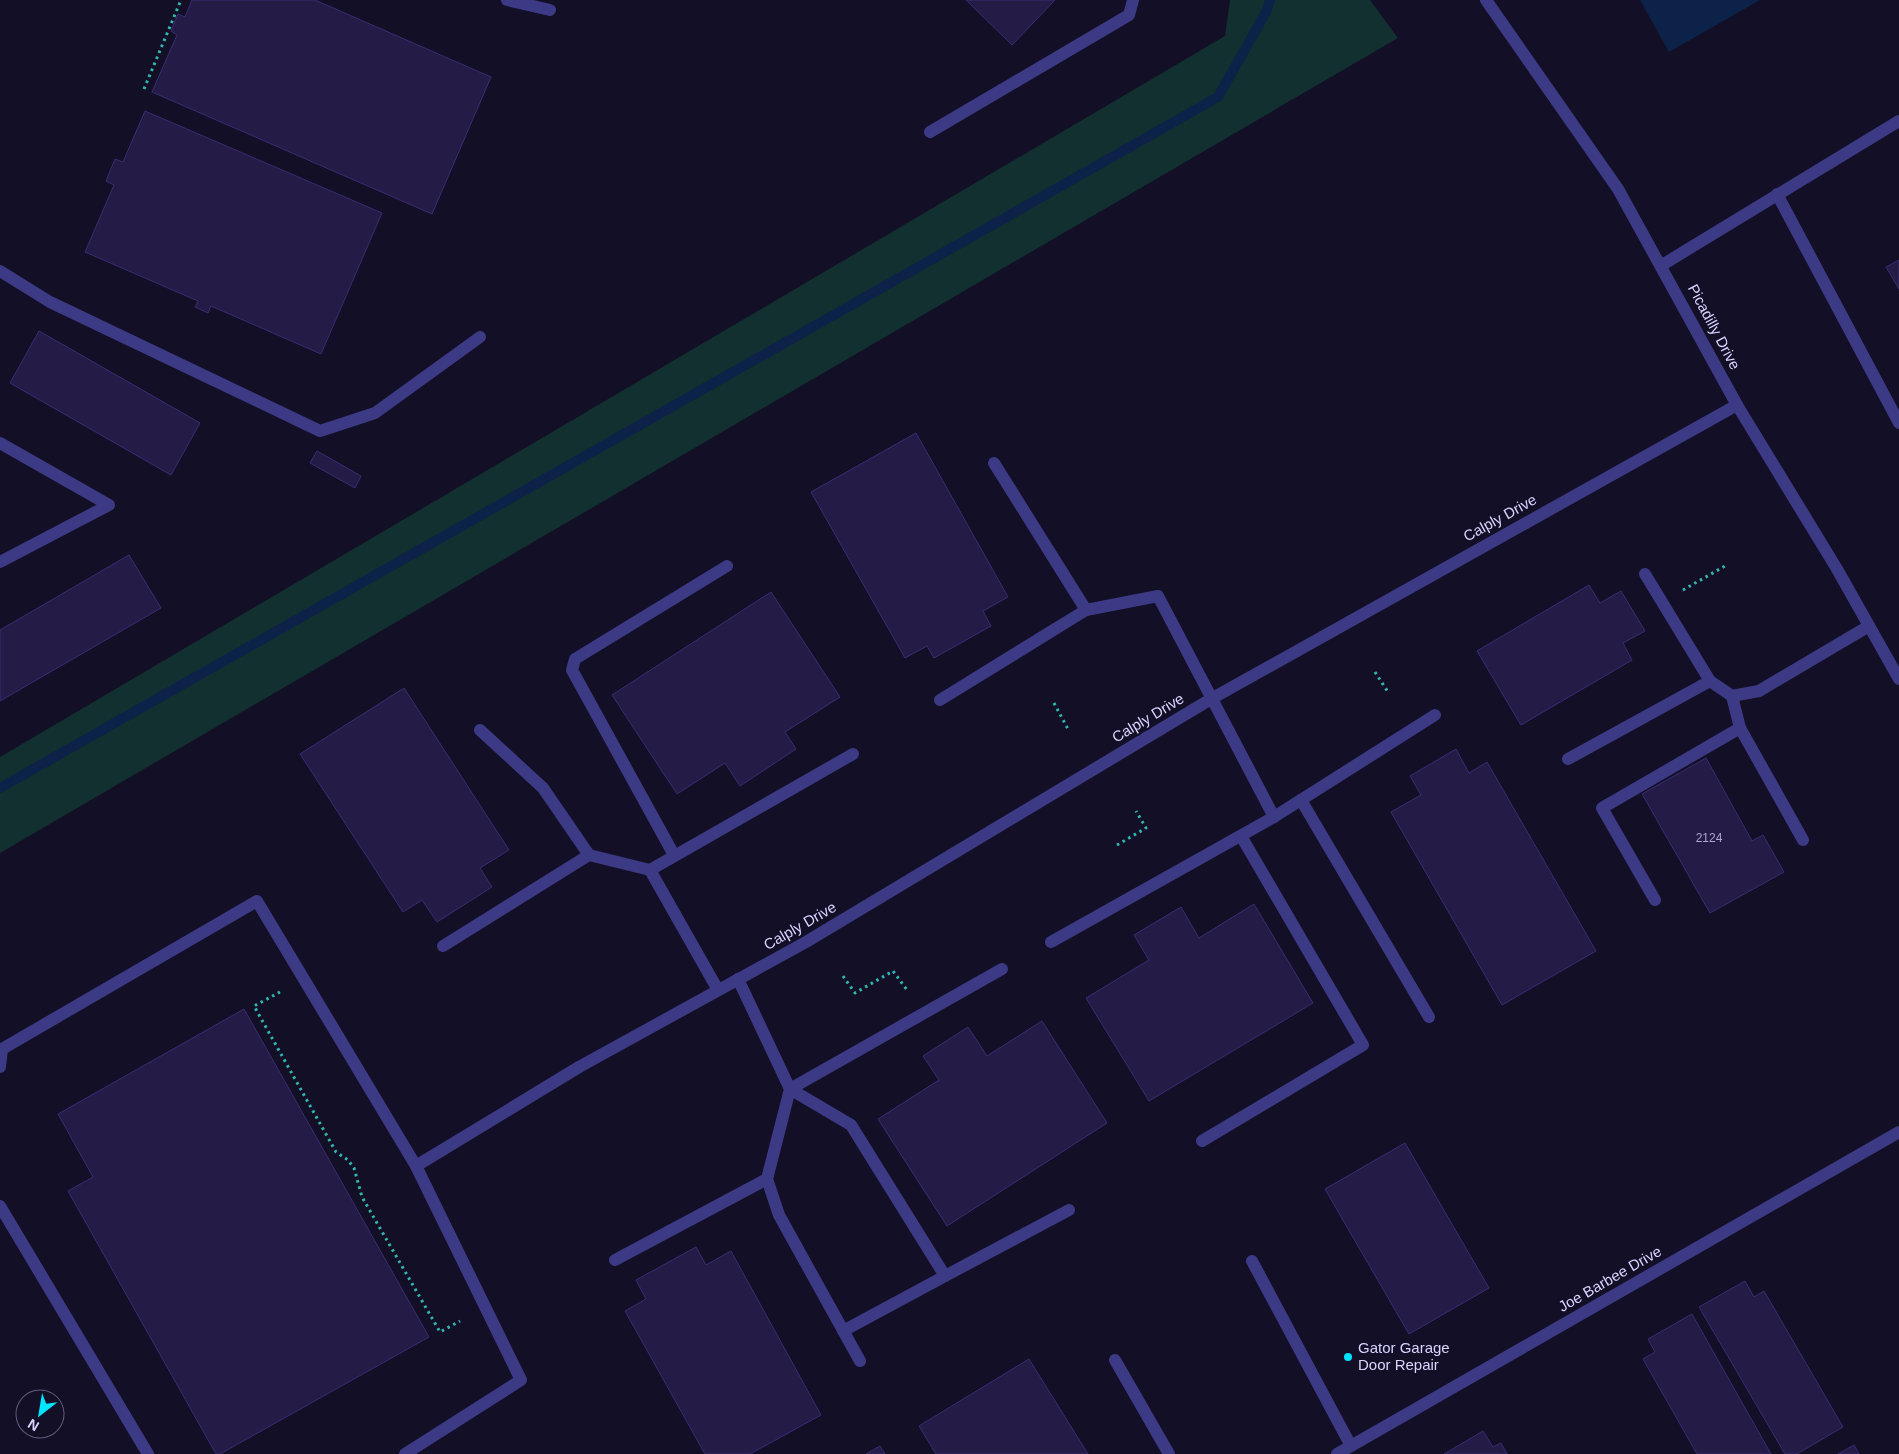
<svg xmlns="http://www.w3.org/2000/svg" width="1899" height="1454" font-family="Arial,sans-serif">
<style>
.green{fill:#12302f}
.water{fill:#0c2248}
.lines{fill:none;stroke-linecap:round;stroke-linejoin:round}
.stream{stroke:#0c2248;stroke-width:10}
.building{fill:#241b47;stroke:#3b2d73}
.path{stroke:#2fb8b0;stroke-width:3;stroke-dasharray:2.5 4;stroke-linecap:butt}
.service{stroke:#3d3a85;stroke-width:12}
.minor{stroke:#3d3a85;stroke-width:12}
.tertiary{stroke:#3d3a85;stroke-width:12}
.poi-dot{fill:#00e5ff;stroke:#130f26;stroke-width:2}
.labels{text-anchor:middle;stroke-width:4.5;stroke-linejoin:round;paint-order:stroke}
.number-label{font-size:12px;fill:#aca6d1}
.street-label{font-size:15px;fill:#d9d4ff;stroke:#130f26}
.poi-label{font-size:15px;fill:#d9d4ff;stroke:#130f26;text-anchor:start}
</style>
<rect width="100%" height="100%" fill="#130f26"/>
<path class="green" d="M1230 0H1370L1398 38 0 853V757L1225 36Z"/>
<path class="water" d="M1640 0H1760L1669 52Z"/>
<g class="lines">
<path class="stream" d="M0 788 1218 97 1266 12 1270 0"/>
</g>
<g class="building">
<path d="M192 0H315L491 77 432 214 152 92 177 35 171 31 178 14 185 17Z"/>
<path d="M966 0H1055L1012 45Z"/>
<path d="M145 111 382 213 321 354 211 306 208 313 195 307 198 301 85 252 114 185 106 181 115 159 123 162Z"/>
<path d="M1899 260V289L1886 267Z"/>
<path d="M39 331 200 423 171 475 10 383Z"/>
<path d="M916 433 1008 597 983 611 991 626 934 658 927 646 905 658 811 492Z"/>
<path d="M317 451 361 476 355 488 310 463Z"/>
<path d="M129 555 161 608 0 701V630Z"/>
<path d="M1589 585 1600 603 1621 591 1645 631 1623 643 1632 660 1521 725 1477 651Z"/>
<path d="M771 592 840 697 785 732 796 749 740 786 725 763 677 794 612 695Z"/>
<path d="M404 688 509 850 480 868 492 887 437 922 422 900 403 912 300 754Z"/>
<path d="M1456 749 1469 773 1487 762 1596 951 1502 1005 1391 812 1421 795 1410 776Z"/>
<path d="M1706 758 1752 841 1763 835 1784 872 1710 913 1642 794Z"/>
<path d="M1254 904 1313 1003 1149 1101 1086 998 1149 960 1134 935 1181 907 1199 938Z"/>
<path d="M244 1009 429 1337 220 1454H216L68 1191 93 1177 58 1114Z"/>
<path d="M1042 1021 1107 1123 947 1226 878 1119 939 1080 923 1056 968 1027 987 1056Z"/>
<path d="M1405 1143 1489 1288 1409 1334 1325 1189Z"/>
<path d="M696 1247 706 1265 731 1251 821 1415 750 1454H705L625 1311 646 1299 636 1280Z"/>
<path d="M1745 1281 1754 1297 1764 1291 1843 1427 1797 1454H1785L1699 1307Z"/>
<path d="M1692 1314 1771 1454H1697L1643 1359 1655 1352 1648 1339Z"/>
<path d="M1029 1359 1088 1454H936L919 1426Z"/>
<path d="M1483 1431 1493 1447 1501 1443 1507 1454H1444Z"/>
<path d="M1854 1445 1859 1454H1838Z"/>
<path d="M880 1446 885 1454H866Z"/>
</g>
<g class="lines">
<g class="path">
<path d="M144 89 181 0"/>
<path d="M1683 590 1725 566"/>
<path d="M1375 672 1388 692"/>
<path d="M1054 703 1069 731"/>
<path d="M1117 845 1146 828 1136 811"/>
<path d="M843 976 855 993 893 971 907 990"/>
<path d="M280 992 254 1006 336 1152 348 1160 354 1168 362 1197 440 1332 460 1321"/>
</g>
<g class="service">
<path d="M507 0 550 10"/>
<path d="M930 132 1129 15 1133 0"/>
<path d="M1777 194 1899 423"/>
<path d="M1662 265 1899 121"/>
<path d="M0 271 50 302 320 431 375 413 480 337"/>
<path d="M0 443 109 505 0 562"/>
<path d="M994 463 1086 610"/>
<path d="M1645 574 1710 681 1732 696 1759 691 1869 626"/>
<path d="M1732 696 1740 728 1803 840"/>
<path d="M940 700 1086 610 1158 596 1274 817"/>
<path d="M480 730 543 788 589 855 650 870 853 754"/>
<path d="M1568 759 1710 681"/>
<path d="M1301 800 1429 1017"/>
<path d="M674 855 572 670 575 659 727 566"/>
<path d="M650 870 718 990"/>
<path d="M1655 900 1602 808 1740 728"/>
<path d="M1051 942 1274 817 1435 715"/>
<path d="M443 946 589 855"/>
<path d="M0 1067 2 1049 257 901 416 1166 579 1067"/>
<path d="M790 1089 851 1125 945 1276 843 1331"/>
<path d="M790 1089 1002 969"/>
<path d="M1202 1141 1363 1045 1241 836"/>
<path d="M767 1179 779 1215 860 1361"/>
<path d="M0 1206 148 1454"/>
<path d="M615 1260 767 1179 790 1089 738 979"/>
<path d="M1252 1261 1351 1446"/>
<path d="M945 1276 1069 1210"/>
<path d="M1115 1360 1169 1454"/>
<path d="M405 1454 521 1380 416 1166"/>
</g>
<g class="minor">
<path d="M579 1067 806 942 1211 699 1737 405"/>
<path d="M1337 1454 1899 1132"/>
</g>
<path class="tertiary" d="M1486 0 1618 189 1737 405 1837 569 1899 679"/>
</g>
<circle class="poi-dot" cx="1348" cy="1357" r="5"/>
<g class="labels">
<g class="number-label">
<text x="1709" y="842">2124</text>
</g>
<g class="street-label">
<text transform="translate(1714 327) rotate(62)" y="5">Picadilly Drive</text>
<text transform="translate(1500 518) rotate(-29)" y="5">Calply Drive</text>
<text transform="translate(1148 718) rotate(-31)" y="5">Calply Drive</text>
<text transform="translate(800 926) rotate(-30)" y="5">Calply Drive</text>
<text transform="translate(1610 1279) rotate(-30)" y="5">Joe Barbee Drive</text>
</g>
<g class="poi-label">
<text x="1358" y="1353">Gator Garage<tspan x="1358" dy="17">Door Repair</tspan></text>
</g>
</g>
<g transform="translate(40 1414) rotate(211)"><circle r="24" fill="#130f26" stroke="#625e7d"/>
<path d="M0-4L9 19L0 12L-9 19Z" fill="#00e5ff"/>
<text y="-8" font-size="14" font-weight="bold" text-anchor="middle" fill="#d9d4ff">N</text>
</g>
</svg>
